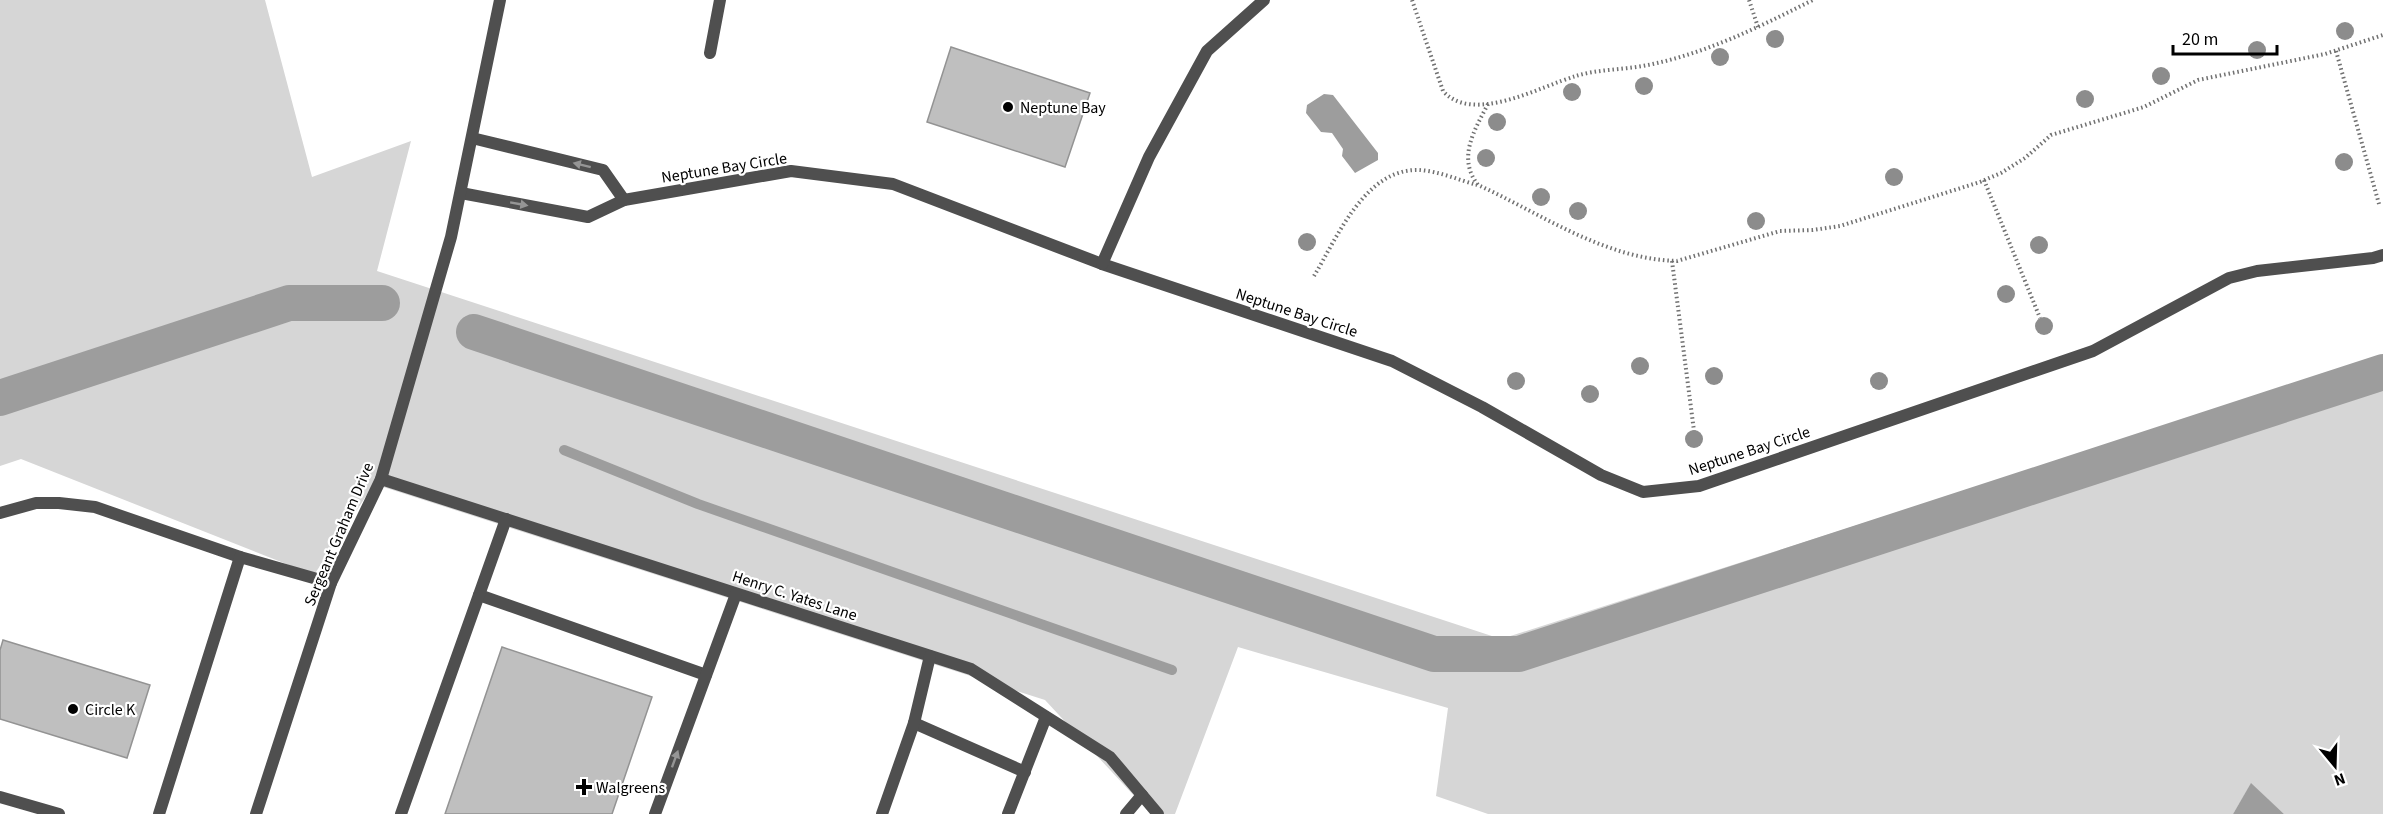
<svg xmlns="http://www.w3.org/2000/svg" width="2383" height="814" font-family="'Source Sans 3',sans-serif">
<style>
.green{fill:#d6d6d6}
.water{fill:#9d9d9d}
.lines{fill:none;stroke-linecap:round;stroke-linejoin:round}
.stream{stroke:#9d9d9d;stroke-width:10}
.canal{stroke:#9d9d9d;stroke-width:36}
.building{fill:#bfbfbf;stroke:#939393;stroke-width:1.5}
.path{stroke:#717171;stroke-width:4;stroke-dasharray:1.5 3;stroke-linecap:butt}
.service{stroke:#4f4f4f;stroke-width:12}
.minor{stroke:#4f4f4f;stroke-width:12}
.tree{fill:#8c8c8c}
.oneway{fill:#959595}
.poi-dot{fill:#000;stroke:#fff;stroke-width:2}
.labels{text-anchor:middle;stroke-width:4.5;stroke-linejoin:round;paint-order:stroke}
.poi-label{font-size:16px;fill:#000;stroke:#fff;text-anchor:start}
.street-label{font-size:16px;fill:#000;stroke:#fff}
</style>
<rect width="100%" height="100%" fill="#fff"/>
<path class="green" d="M0 0H265L312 177 411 141 377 271 1501 639 2383 357V814H2284L2251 784 2233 814H1488L1436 796 1448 708 1238 647 1175 814H1151L1045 700 374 484 314 575 21 459 0 466Z"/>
<g class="water">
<path d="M1324 94 1333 95 1378 153V160L1355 173 1342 156 1343 149 1332 133 1321 132 1306 113 1307 105Z"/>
<path d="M2251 783 2284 814H2233Z"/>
</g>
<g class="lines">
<path class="stream" d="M564 450 698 504 1172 670"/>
<g class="canal">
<path d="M474 332 1434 654H1519L2383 372"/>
<path d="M0 398 289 303H382"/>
</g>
</g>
<g class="building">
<path d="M951 47 1090 93 1065 167 927 122Z"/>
<path d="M3 640 150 685 127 758 0 719V650Z"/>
<path d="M502 647 652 697 612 814H445Z"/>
</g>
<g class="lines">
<g class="path">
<path d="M1412 0 1443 91C1473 125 1541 86 1576 76 1598 69 1624 70 1648 65 1707 53 1759 27 1813 0"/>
<path d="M1749 0 1758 27"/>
<path d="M2336 51 2379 204"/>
<path d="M1488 104C1474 131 1457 158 1478 185 1542 214 1604 259 1677 261L1780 231 1813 230 1840 226 1980 182 2001 173 2025 158 2051 135 2144 107 2198 80 2325 54 2383 35"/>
<path d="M1984 180 2040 318"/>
<path d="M1672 261 1694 431"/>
<path d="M1314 276C1337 238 1365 168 1419 170 1438 171 1459 180 1477 185"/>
</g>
<g class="service">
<path d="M381 479 971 669 1110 757 1158 814"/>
<path d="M0 513 36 503H59L95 507 240 557"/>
<path d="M479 595 706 675"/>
<path d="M914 723 1025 772"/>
<path d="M0 797 59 814"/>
<path d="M159 814 240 557 331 583"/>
<path d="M401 814 506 519"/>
<path d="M655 814 736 594"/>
<path d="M882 814 914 723 930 656"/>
<path d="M1008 814 1046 717"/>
<path d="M1126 814 1142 795"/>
</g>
<g class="minor">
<path d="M710 53 720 0"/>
<path d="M472 138 603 170 624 200"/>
<path d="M461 193 588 217 624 200 791 171 893 184 1102 264 1392 361 1482 407 1601 475 1643 492 1699 486 2093 351 2229 278 2257 271 2373 258 2383 255"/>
<path d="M1102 264 1149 157 1207 51 1264 0"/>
<path d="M256 814 331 583 381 479 451 237 500 0"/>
</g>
</g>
<g class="tree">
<circle cx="2345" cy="31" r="9"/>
<circle cx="1775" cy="39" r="9"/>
<circle cx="2257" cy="50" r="9"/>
<circle cx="1720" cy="57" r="9"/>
<circle cx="2161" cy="76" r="9"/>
<circle cx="1644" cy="86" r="9"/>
<circle cx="1572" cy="92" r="9"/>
<circle cx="2085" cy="99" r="9"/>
<circle cx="1497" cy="122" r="9"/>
<circle cx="1486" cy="158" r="9"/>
<circle cx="2344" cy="162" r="9"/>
<circle cx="1894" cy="177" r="9"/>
<circle cx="1541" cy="197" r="9"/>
<circle cx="1578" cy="211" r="9"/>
<circle cx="1756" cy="221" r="9"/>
<circle cx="1307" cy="242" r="9"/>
<circle cx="2039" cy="245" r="9"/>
<circle cx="2006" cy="294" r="9"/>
<circle cx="2044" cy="326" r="9"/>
<circle cx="1640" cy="366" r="9"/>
<circle cx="1714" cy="376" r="9"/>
<circle cx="1516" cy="381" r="9"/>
<circle cx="1879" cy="381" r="9"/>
<circle cx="1590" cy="394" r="9"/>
<circle cx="1694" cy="439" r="9"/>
</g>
<defs><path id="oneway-solid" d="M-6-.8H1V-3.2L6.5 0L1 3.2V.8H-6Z" transform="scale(1.5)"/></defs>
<g class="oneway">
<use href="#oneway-solid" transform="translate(582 165) rotate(-166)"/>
<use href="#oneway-solid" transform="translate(519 204) rotate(10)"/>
<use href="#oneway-solid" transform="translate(675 759) rotate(-70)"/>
</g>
<g class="poi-dot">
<circle cx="1008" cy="107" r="6"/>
<circle cx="73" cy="709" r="6"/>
<path d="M581 778h6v6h6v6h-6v6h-6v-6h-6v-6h6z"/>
</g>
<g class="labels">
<g class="poi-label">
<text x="1020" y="113">Neptune Bay</text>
<text x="85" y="715">Circle K</text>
<text x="596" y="793">Walgreens</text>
</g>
<g class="street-label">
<text transform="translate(724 167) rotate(-9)" y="6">Neptune Bay Circle</text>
<text transform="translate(1297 312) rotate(18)" y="6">Neptune Bay Circle</text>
<text transform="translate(1749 450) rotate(-18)" y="6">Neptune Bay Circle</text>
<text transform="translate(338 534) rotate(-67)" y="6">Sergeant Graham Drive</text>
<text transform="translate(795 595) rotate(18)" y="6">Henry C. Yates Lane</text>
</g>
</g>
<g transform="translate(2335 766) rotate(161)" stroke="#ffffff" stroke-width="4.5" paint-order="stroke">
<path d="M0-4.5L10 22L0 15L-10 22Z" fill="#000000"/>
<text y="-9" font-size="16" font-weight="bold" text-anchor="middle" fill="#000000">N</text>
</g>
<path d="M2173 45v9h104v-9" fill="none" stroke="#000000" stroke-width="3"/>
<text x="2182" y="45" font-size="18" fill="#000000" stroke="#ffffff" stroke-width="4.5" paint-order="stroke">20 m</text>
</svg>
